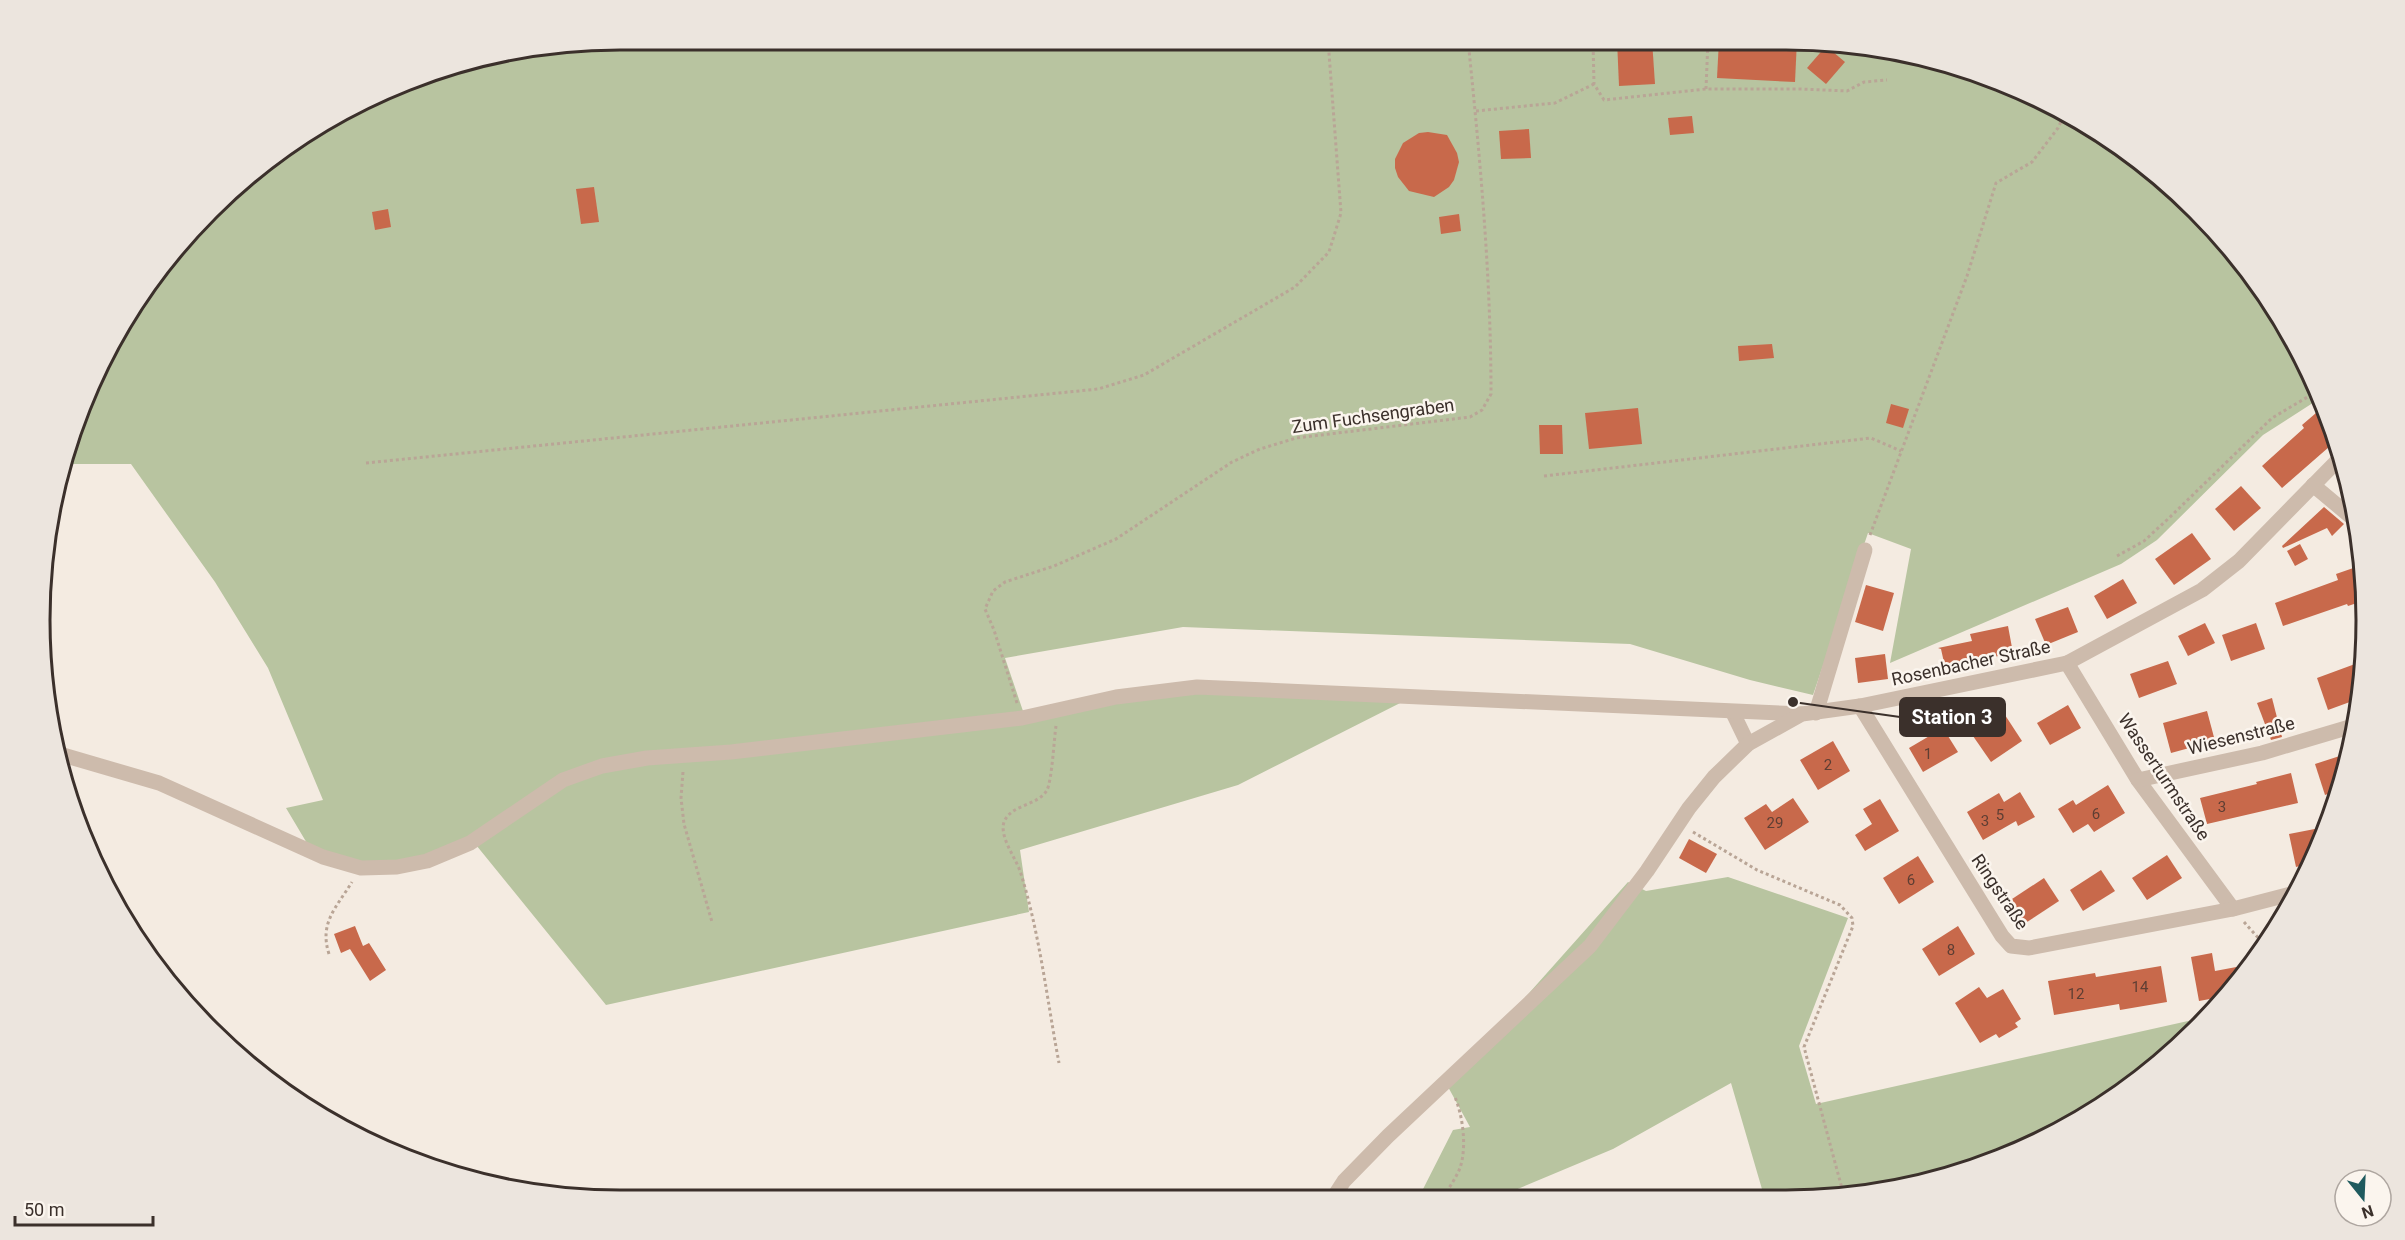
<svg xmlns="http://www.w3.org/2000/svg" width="2405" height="1240" font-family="Roboto,sans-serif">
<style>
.green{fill:#b8c4a0}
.building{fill:#c8694b}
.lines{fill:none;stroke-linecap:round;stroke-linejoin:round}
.path{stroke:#b9a596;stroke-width:3;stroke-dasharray:3 3;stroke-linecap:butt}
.minor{stroke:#cdbbac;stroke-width:15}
.labels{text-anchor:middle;stroke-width:5;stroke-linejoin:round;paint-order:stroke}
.number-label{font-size:15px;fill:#5e3e33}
.street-label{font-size:18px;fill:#3b302b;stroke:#fbf5ee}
.rim{fill:none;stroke:#3b302b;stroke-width:3}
.leader{fill:none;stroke:#3b302b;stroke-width:2}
.callout-dot{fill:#3b302b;stroke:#fbf5ee;stroke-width:2}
.callout{fill:#3b302b;stroke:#3b302b;stroke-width:2}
.callout-label{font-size:20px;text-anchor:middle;font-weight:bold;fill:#fff}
</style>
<rect width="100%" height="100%" fill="#f4ebe1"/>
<g class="green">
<path d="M620 39 1823 40 1936 59 2042 99 2139 159 2222 237 2288 330 2319 399 2263 435 2157 540 2121 564 1890 663 1911 549 1868 533 1813 695 1750 680 1630 644 1183 627 1005 658 1024 714 1177 687 1412 697 1238 785 1020 850 1029 912 606 1005 472 840 397 871 314 855 286 808 323 800 268 668 215 582 131 464H61L137 298 266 159 433 70Z"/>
<path d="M1728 877 1848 918 1799 1046 1816 1104 2206 1017 2108 1103 2007 1157 1861 1196H1764L1731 1083 1613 1149 1508 1193 1504 1197H1419L1453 1130 1470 1127 1447 1085 1628 882 1646 891Z"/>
</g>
<g class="building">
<path d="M1617 40H1652L1655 84 1619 86Z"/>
<path d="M1719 40H1797L1795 82 1717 78Z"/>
<path d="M1826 46 1845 62 1826 84 1807 68Z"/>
<path d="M1692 116 1694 133 1670 135 1668 118Z"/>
<path d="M1529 129 1531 158 1501 159 1499 131Z"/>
<path d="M1428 132 1447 135 1457 153 1459 162 1454 180 1449 187 1434 197 1409 191 1398 177 1395 168V159L1403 143 1419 133Z"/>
<path d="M594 187 599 222 581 224 576 189Z"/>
<path d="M388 209 391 227 375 230 372 212Z"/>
<path d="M1459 214 1461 231 1441 234 1439 217Z"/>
<path d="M1772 344 1774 358 1739 361 1738 346Z"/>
<path d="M1891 404 1909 409 1903 428 1886 423Z"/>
<path d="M2323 407 2337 440 2282 488 2262 466 2304 428 2302 425Z"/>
<path d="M1638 408 1642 444 1589 449 1585 413Z"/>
<path d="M1539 425H1562L1563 454H1540Z"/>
<path d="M2241 486 2261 508 2234 531 2215 509Z"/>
<path d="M2324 507 2344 524 2332 536 2327 528 2283 548 2282 546Z"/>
<path d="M2192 533 2211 559 2174 585 2155 559Z"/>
<path d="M2300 544 2308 559 2295 566 2287 551Z"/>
<path d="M2362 565 2363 601 2348 606 2347 604 2283 626 2275 603 2338 580 2336 574Z"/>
<path d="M2123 579 2137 603 2107 619 2094 596Z"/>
<path d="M1866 585 1894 593 1883 631 1855 622Z"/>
<path d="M2068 607 2078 632 2046 645 2035 619Z"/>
<path d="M2205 623 2215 643 2188 656 2178 636Z"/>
<path d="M2256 623 2265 649 2231 661 2222 635Z"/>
<path d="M2008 626 2013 653 1945 667 1941 649 1938 648 1972 641 1970 634Z"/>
<path d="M1885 654 1888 679 1858 683 1855 658Z"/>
<path d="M2168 661 2177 684 2139 698 2130 674Z"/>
<path d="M2355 664 2361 682 2358 699 2328 710 2317 678Z"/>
<path d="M2272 698 2282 737 2271 740 2257 703Z"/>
<path d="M2068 705 2081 728 2050 745 2037 723Z"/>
<path d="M2207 711 2215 741 2171 753 2163 723Z"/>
<path d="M2005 715 2022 741 1991 762 1973 736Z"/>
<path d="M1943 728 1958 752 1923 772 1909 748Z"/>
<path d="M1833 741 1850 771 1818 790 1800 760Z"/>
<path d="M2349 753 2346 771 2339 790 2325 795 2315 764Z"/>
<path d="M2291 773 2298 803 2207 824 2200 798 2257 784 2256 782Z"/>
<path d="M2108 785 2125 813 2094 832 2088 824 2073 833 2058 809 2073 800 2076 805Z"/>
<path d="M2020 792 2035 817 2018 826 2016 821 1983 840 1967 812 1999 793 2004 802Z"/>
<path d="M1793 798 1809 822 1765 850 1744 818 1766 804 1772 812Z"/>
<path d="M1880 799 1899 831 1865 851 1855 835 1872 824 1863 809Z"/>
<path d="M2325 827 2311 863 2296 867 2289 834Z"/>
<path d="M1689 839 1717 854 1706 873 1679 858Z"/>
<path d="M2167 855 2182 878 2147 900 2132 878Z"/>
<path d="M1918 856 1934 882 1899 904 1883 878Z"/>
<path d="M2101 870 2115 891 2083 911 2070 890Z"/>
<path d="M2044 878 2059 901 2024 924 2009 901Z"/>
<path d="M355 926 363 946 369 943 386 970 370 981 350 949 341 953 334 934Z"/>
<path d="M1958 926 1975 954 1939 976 1922 949Z"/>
<path d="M2212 953 2215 971 2247 965 2226 996 2199 1001 2191 957Z"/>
<path d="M2161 966 2167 1002 2120 1010 2119 1004 2054 1015 2048 981 2095 973 2096 977Z"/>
<path d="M1979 987 1987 998 2003 989 2021 1019 2015 1023 2018 1027 1999 1038 1996 1034 1980 1043 1955 1003Z"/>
</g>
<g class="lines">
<g class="path">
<path d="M1593 40 1594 84 1604 100 1706 89H1801L1847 91 1864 82 1887 80"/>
<path d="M1706 89 1708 40"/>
<path d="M1476 111 1555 103 1594 84"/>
<path d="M366 463 1098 389 1144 375 1295 287 1329 252 1341 213 1328 40"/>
<path d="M1544 476 1871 438 1901 451"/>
<path d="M1870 535 1967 276 1996 183 2032 162 2058 128 2065 113"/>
<path d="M2117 556 2144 541 2169 518 2272 418 2316 392"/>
<path d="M1017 703 994 630 985 609 993 591 1005 582 1054 566 1116 539 1232 462 1260 449 1296 438 1470 417 1482 410 1491 394C1491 275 1480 158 1468 40"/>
<path d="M1056 726C1054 739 1052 780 1047 790 1038 806 1011 804 1004 822 999 838 1017 859 1021 874 1040 935 1047 1000 1059 1063"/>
<path d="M683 772 681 798 684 824 712 922"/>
<path d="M1693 832 1757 870 1840 905 1852 918 1853 926 1804 1047 1844 1196"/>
<path d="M2244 922 2262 942"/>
<path d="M329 954C319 923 336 908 352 882"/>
<path d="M1443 1197C1449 1188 1456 1178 1460 1168 1467 1147 1463 1117 1455 1097"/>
</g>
<g class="minor">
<path d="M2313 485 2356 521"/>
<path d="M2067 663 2138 780 2233 909"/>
<path d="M1860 706 2002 936 2011 946 2029 948 2233 909 2295 893"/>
<path d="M1733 713 1748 744"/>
<path d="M1816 713 1865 550"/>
<path d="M63 755 159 783 323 857 361 868 397 867 427 861 470 843 563 780 602 766 647 758 731 752 1022 718 1116 697 1197 687 1802 714"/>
<path d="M2138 780 2262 753 2353 726"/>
<path d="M1333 1198 1344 1181 1388 1136 1590 946 1647 871 1689 808 1714 777 1748 744 1802 714 1860 706 2067 663 2202 590 2239 561 2341 457"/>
</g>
</g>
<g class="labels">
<g class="number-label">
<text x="1928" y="759">1</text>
<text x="1828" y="770">2</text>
<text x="2222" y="812">3</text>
<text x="2096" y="819">6</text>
<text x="2000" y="820">5</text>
<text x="1985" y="826">3</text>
<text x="1775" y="828">29</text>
<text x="1911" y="885">6</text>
<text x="1951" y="955">8</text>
<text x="2140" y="992">14</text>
<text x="2076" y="999">12</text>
</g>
<g class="street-label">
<text transform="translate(1373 416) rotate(-8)" y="6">Zum Fuchsengraben</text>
<text transform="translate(1971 663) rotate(-12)" y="6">Rosenbacher Straße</text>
<text transform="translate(2241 736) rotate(-14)" y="6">Wiesenstraße</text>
<text transform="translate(2164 777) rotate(56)" y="6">Wasserturmstraße</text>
<text transform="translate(2000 892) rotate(56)" y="6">Ringstraße</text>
</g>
</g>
<path d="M0 0H2405V1240H0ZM620 50H1786A570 570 0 0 1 2356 620V620A570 570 0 0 1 1786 1190H620A570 570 0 0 1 50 620V620A570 570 0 0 1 620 50Z" fill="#ece5de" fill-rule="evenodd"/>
<path class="rim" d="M620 50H1786A570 570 0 0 1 2356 620V620A570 570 0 0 1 1786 1190H620A570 570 0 0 1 50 620V620A570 570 0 0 1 620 50Z"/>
<path class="leader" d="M1793 702L1900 717"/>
<circle class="callout-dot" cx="1793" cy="702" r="6"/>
<rect class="callout" x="1900" y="698" width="105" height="38" rx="6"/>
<g class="callout-label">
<text x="1952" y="724">Station 3</text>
</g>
<g transform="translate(2363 1198) rotate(162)"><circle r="28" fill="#fbf5ee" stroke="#aea6a0" stroke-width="1.5"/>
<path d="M0-4.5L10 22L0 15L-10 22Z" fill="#1f5a5e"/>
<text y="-9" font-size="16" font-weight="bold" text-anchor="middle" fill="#3b302b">N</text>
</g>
<path d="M15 1216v9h138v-9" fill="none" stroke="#3b302b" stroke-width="3"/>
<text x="24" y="1216" font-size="18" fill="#3b302b" stroke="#fbf5ee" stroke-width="4.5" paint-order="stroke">50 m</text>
</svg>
